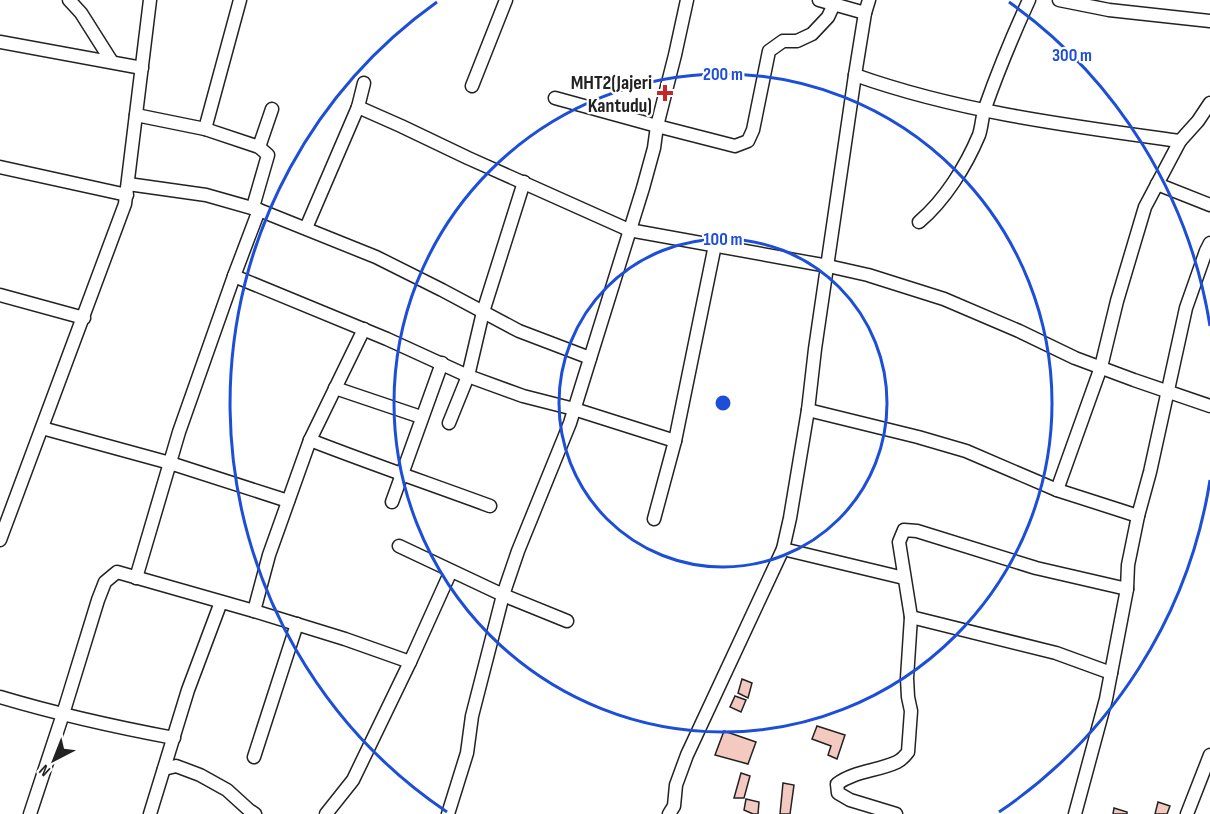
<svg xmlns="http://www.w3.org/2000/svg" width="1210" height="814" font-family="'Sofia Sans Condensed',sans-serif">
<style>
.building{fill:#f3c9c0;stroke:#222;stroke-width:1.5}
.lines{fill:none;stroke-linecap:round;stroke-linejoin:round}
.minor-casing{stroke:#222;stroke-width:15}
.minor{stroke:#fff;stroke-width:12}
.ring{fill:none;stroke:#1d4ed8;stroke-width:3}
.poi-dot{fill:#c62828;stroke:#fff;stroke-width:2}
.labels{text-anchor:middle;stroke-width:4.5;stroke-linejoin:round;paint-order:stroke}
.poi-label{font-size:20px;font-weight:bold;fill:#222;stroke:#fff;text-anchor:end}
.centre{fill:#1d4ed8;stroke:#fff;stroke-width:3}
.ring-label{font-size:18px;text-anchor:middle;font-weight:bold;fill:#1d4ed8;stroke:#fff;stroke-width:4.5;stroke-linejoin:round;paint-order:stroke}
</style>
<rect width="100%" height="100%" fill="#fff"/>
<g class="building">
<path d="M742 679 752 683 748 698 738 693Z"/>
<path d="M735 696 746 700 741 712 730 707Z"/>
<path d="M817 726 845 735 837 759 828 755 831 746 812 739Z"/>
<path d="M724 731 756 742 748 764 715 755Z"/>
<path d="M741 773 750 776 744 798H734Z"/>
<path d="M783 783 794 785 790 814H780Z"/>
<path d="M746 799 759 802 758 814H753L744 810Z"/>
<path d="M1158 802 1170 806 1167 814H1155Z"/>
<path d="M1114 808 1127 812V814H1113Z"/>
</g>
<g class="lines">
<g class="minor-casing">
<g id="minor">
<path d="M69 0 81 13 112 62"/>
<path d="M819 0 865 13"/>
<path d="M1059 0 1109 10 1210 21"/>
<path d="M0 42 142 68"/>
<path d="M855 75C959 112 1070 126 1180 141"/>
<path d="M472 86 506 0"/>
<path d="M555 98 657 126 735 146 748 141 753 130 769 51 783 41H797L812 34 828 17 834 4"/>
<path d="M358 107 401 126 468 158 629 230 828 266 868 275 944 299 1019 331 1075 358 1134 380 1210 406"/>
<path d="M136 115 205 129 259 147 268 155 253 207"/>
<path d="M205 129 240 0"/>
<path d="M259 147 272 109"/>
<path d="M0 167 127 195"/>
<path d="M128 184 206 195 259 210 376 257 442 290 519 331 590 358"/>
<path d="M1157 184 1210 205"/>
<path d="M919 222C945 200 966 166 979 135 982 126 982 116 985 108 998 71 1013 35 1029 0"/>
<path d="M306 228 358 107 364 83"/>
<path d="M234 276 387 339 468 376 523 396 574 409 675 441"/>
<path d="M0 295 84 318"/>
<path d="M335 388 421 417"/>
<path d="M808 410 918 437 966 451 1057 490 1138 516"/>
<path d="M449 423 468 376 483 312 524 182"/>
<path d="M42 428 170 463 288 501"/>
<path d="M310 440C369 463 430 484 490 506"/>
<path d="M1057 490 1101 367 1117 301 1145 207 1180 141 1198 121 1210 103"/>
<path d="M392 502 442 363"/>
<path d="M654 519 675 441 715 245"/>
<path d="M0 540 125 204 150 0"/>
<path d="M399 546 503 595 567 621"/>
<path d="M783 549 904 578"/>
<path d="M136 578 179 432 234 276 259 210"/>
<path d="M254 611 269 555 310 440 364 329"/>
<path d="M911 617 1056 653 1111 673"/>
<path d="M0 697C57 714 115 727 174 738"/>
<path d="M254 757 297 624"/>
<path d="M164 769 176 766 200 775 227 790 249 810 255 814"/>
<path d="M30 814 63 714 98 600 105 582 117 572 254 611 345 639 410 662"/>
<path d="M150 814 188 690 221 602"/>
<path d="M326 814 353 780 410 662 451 571"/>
<path d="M448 814 467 753 472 716 503 595 518 551 570 423 643 188 654 148 657 126 675 55 687 0"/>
<path d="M669 814 674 806 676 785 687 755 783 549 790 518 808 410 815 349 855 75 865 13 869 0"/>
<path d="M896 814 850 800 838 793 837 784C854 771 878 771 897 762 901 760 905 756 908 752L911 711 908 697 907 678 911 617 899 542 904 530 917 531 1036 568 1127 589"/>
<path d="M1075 814 1106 699 1127 589 1128 565 1138 516 1150 472 1186 308 1206 251 1210 243"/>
<path d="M1187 814 1210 755"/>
</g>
</g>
<use href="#minor" class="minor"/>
</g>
<g class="ring">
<circle cx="723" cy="403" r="164"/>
<circle cx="723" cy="403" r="329"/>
<path d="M1210 480A493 493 0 0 1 999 812M447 812A493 493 0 0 1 437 2M1009 2A493 493 0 0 1 1210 326"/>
</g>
<path class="poi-dot" d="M662 84h6v6h6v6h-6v6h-6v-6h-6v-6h6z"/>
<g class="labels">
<g class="poi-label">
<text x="652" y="89">MHT2(Jajeri<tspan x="652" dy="23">Kantudu)</tspan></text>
</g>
</g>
<circle cx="723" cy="403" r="9" class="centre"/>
<g class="ring-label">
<text x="1072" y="61">300 m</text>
<text x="723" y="80">200 m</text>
<text x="723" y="245">100 m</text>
</g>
<g transform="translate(54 760) rotate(222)" stroke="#ffffff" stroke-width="4.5" paint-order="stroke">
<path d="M0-4.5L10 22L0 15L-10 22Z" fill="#222222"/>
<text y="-9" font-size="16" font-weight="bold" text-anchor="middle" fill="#222222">N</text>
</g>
</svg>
